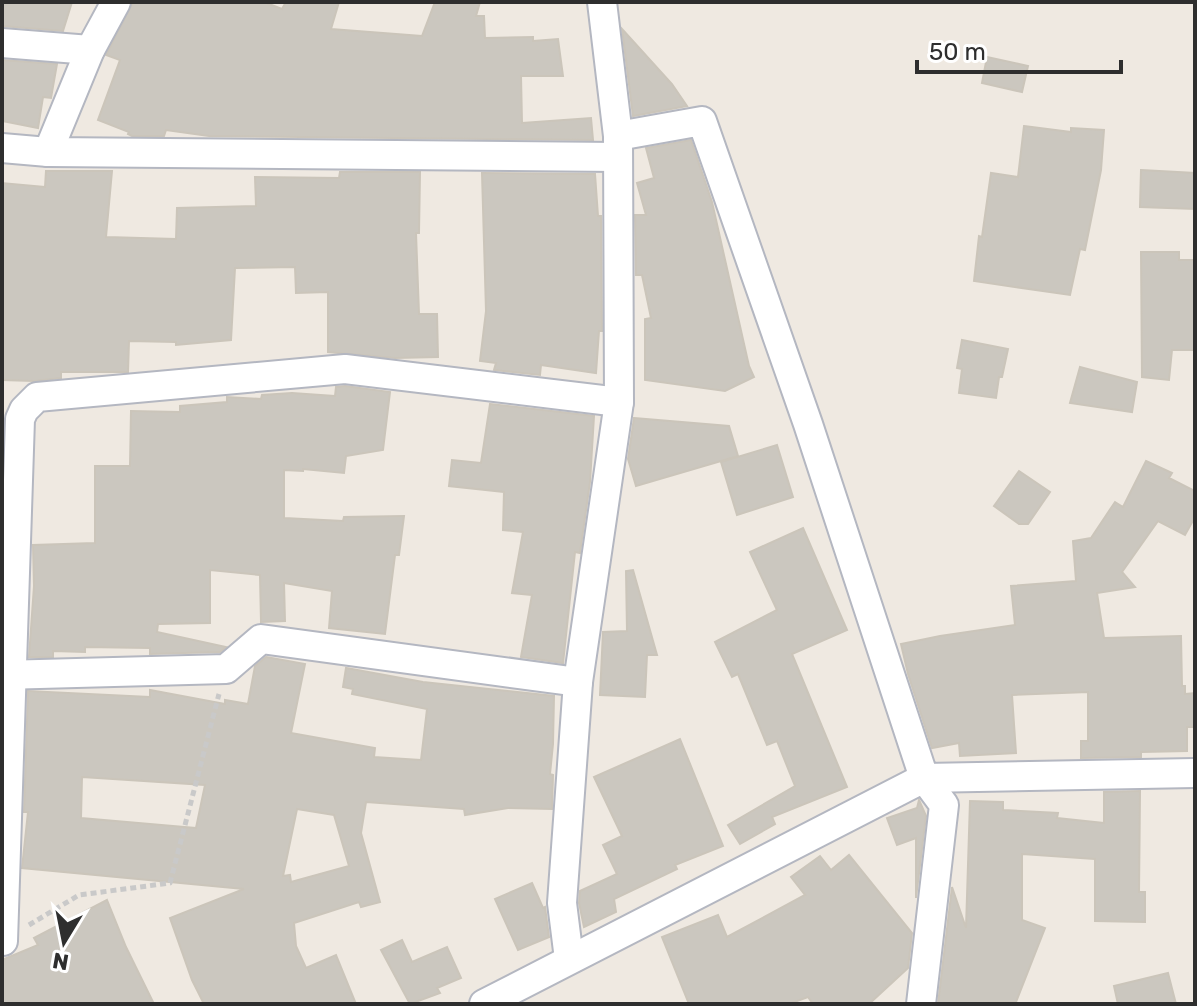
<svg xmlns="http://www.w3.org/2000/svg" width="1197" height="1006" font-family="Rubik,sans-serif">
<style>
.building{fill:#cbc7bf;stroke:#cbc5ba;stroke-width:2;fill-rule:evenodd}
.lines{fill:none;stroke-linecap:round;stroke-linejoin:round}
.minor-casing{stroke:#b4b7c1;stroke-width:32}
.path{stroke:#c9c9c9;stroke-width:5;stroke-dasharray:6 4;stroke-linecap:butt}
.minor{stroke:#fff;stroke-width:28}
</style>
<rect width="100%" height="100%" fill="#efe9e1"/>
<g class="building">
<path d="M2 2H72L63 31 2 26Z"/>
<path d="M133 2H264L282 9 286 2H339L331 29 422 36 435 2H480L476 16H484L485 38 533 37V41L558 39 563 76H521L522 123 591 118 593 140 209 136 166 130 164 136H132L128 134 129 132 98 120 120 60 106 55Z"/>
<path d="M622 29 672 84 687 106 633 116Z"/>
<path d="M987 57 1028 66 1022 92 982 83Z"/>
<path d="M2 60 57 64 51 98 43 97 38 128 2 121Z"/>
<path d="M1024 126 1071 132V128L1104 130 1101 170 1085 250 1080 249 1070 295 974 281 979 236 982 237 991 173 1018 177Z"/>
<path d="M691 140 712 202 749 366 754 377 725 391 645 380V319L651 318 642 275H636L635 215H646L637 183 654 178 646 148Z"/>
<path d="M1141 170 1195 173V209L1140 207Z"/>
<path d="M46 171H112L106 237 176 239 177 208 256 206 255 177 339 178 340 172H420L419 233H416L419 314H437L438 357 395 358 328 352V292L296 293 295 267 235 268 231 340 176 345V342L129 341 128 372H61V378L34 381 2 380V183L45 187Z"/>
<path d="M482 173 595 174 598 216H601L602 331H599L596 373 541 365 540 375 494 370 496 363 480 361 486 311Z"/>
<path d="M1141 252H1179V260H1195V350H1172L1169 380 1142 377Z"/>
<path d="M962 340 1008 349 1002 377H999L996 398 959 393 962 369 957 368Z"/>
<path d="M1080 367 1137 382 1132 412 1070 403Z"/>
<path d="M345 386 390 392 383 450 346 456 344 473 303 469V471L284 470V518L343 521 344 517 404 516 399 555H395L385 634 329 628 332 591 284 583 285 621 261 622 260 575 210 570V623L158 624 157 632 226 647 220 652 150 654V648L85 647V652L53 651V657H29L34 586 33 545 95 543V466H130L131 411 180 412V406L227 402V397L261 399 262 395 292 393 335 396 336 387Z"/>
<path d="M490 404 594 416 590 482 580 553 575 552 563 663 521 657 532 595 512 593 523 532 503 530 504 492 449 486 452 460 481 463Z"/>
<path d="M634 418 729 426 738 456 636 486 628 459Z"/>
<path d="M777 445 793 497 737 515 721 462Z"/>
<path d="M1146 461 1172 473 1169 478 1195 491V517L1185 535 1158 521 1122 572 1135 587 1097 593 1104 638 1181 636 1182 686H1185V694L1195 693V727H1187V751L1141 752V757L1081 758V741H1088V692L1012 695 1016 753 960 756 959 743 932 748 908 674 901 644 940 636 1015 625 1011 586 1076 581 1073 541 1091 538 1115 502 1123 507Z"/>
<path d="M1019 471 1050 492 1028 524H1019L994 506Z"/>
<path d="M803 528 847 630 792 654 847 787 772 817 775 824 740 844 728 825 795 786 777 741 767 745 738 674 732 677 715 642 777 610 750 552Z"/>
<path d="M633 570 657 655H647L645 697 600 695 603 632 627 631 626 571Z"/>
<path d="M266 657 305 664 291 733 375 748 374 757 421 760 427 709 352 694 353 689 343 687 346 668 423 682 554 696 553 744 550 774 553 775 552 809 508 808 465 815 464 809 366 802 361 833 380 902 361 907 359 902 294 923 296 946 306 968 336 955 356 1004H204L192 980 170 918 244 889 22 868 28 812H24L28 691 150 697V690L225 704V700L248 704 255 666ZM82 777 205 785 196 828 81 818ZM297 809 334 815 349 866 291 882 290 875 283 876Z"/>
<path d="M680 739 723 846 675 865 677 869 614 899 616 912 584 927 579 903 580 891 617 874 603 845 622 836 594 777Z"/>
<path d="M1140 791 1139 892H1145V922L1095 921V859L1022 854V920L1045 928 1016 1002 938 1004 952 887 966 928 970 801 1003 802V810L1058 813 1057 818 1104 823V792Z"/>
<path d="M919 800 926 816 916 898V838L897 845 887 818 917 808Z"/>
<path d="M849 855 912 933 908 968 869 1004H813L808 997 789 1004H689L662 937 718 915 727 937 805 895 791 877 820 856 831 870Z"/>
<path d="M532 883 543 908 545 907 549 937 518 950 495 899Z"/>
<path d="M107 900 126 947 154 1004H2V960L38 945 34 938Z"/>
<path d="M402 940 412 962 447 947 461 978 437 988 440 993 410 1004 381 950Z"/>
<path d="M1168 973 1176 1004H1118L1114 986Z"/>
</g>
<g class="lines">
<g class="minor-casing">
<g id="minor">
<path d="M2 43 90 50"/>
<path d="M618 136 702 121 808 424 924 778 1195 773"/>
<path d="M2 148 48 152 618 157"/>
<path d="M48 152 90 50 116 2"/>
<path d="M2 675 226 669 261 639 578 682"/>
<path d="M3 941 20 419 24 410 37 397 345 369 619 402"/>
<path d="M569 959 562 903 578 682 619 402 618 136 602 2"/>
<path d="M484 1004 924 778 944 805 921 1004"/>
</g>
</g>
<path class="path" d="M29 925 79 895 170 883 219 694"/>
<use href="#minor" class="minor"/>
</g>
<rect width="1197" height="1006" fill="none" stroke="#2e2e2e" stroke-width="8"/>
<g transform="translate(64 942) rotate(190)" stroke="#ffffff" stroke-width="6" paint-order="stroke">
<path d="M0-6L14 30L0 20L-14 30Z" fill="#2e2e2e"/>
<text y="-12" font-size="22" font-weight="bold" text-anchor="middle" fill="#2e2e2e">N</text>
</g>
<path d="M917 60v12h204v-12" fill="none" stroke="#2e2e2e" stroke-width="4"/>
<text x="929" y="60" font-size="24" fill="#2e2e2e" stroke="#ffffff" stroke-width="6" paint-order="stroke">50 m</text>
</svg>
